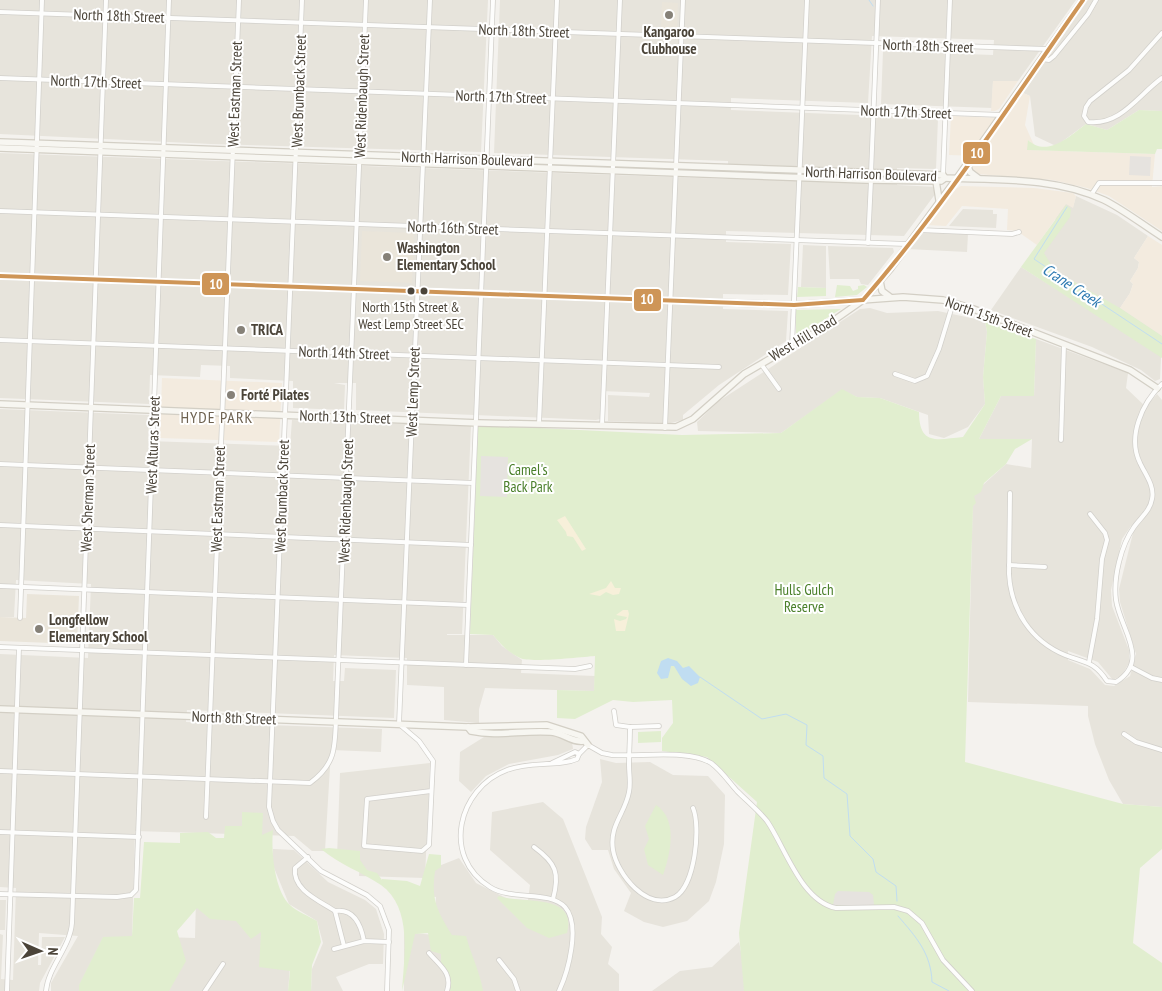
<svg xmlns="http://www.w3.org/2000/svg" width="1162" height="991" font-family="'PT Sans Narrow',sans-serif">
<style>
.residential{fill:#e7e4dc;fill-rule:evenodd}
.commercial{fill:#f3ebdf}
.education{fill:#eae5da}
.green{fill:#e1eecf}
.sand{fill:#f7f0da}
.parking{fill:#e6e3df}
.water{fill:#c0ddf1}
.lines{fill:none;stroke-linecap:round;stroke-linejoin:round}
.stream{stroke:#c0ddf1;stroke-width:1}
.street-casing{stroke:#d2d0cb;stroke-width:5.5}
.secondary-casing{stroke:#d3cfc5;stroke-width:8}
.street{stroke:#fdfdfc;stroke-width:4}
.secondary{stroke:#f7f6f1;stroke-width:5.5}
.bus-1-casing{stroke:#fff;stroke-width:8}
.bus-1{stroke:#ce9557;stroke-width:4}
.poi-dot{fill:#868178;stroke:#fff;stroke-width:2}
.bus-dot{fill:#4b4439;stroke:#fff;stroke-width:2}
.labels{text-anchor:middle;stroke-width:4;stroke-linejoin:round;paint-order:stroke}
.bus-label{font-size:14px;fill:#4b4439;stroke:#fff}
.street-label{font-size:15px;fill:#4b4439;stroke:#fff}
.poi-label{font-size:15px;font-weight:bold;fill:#4b4439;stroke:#fff;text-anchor:start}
.park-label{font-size:15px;fill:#4a7f2a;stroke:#fff}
.water-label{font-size:16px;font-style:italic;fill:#2e7ab2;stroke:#fff}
.neighbourhood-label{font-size:16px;letter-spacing:1px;fill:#6e6250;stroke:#fff}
.line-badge{stroke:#fff;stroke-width:2}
.badge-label{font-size:14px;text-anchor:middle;font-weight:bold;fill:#fff}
</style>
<rect width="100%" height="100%" fill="#f4f2ee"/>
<g class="residential">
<path d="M0 0H488L481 152 211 144 0 134Z"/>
<path d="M500 0H1076L1018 81H993L992 108 881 104 883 51 993 55 994 40 872 36 868 103 731 98V110L938 118 936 169 897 168V185L937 187 936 193 904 236 726 231V242L791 244 788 295 723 294V309L788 311 786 341 719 385 683 415V420L671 423 608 421V395L649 397 650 393 601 391 600 419 596 420 356 410V383H334L345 385 344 410 293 408V381L230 378V366L201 365 200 377 150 375 149 404 0 398V153L728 179V161L494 153Z"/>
<path d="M1088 0H1162V111L1139 110 1107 130 1086 124 1056 146 1035 136 1030 96 1023 93Z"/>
<path d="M1076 196 1117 215 1148 236 1134 258 1139 262 1138 268 1130 281 1133 284 1130 293 1120 308 1162 336 1160 379 1155 381 1141 370 1092 347 991 310 1021 267 1078 303 1028 268 1058 223 1055 219 1066 203 1073 207Z"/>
<path d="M963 209 993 210V214H997L996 228 949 226Z"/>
<path d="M919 232 968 234 967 252 907 249Z"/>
<path d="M803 245 826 246V288L801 287Z"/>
<path d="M828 246 893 248 894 252 868 285 861 284 859 279H830Z"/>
<path d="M870 308 887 313 938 311 985 321 987 332 983 377 985 404 968 427 944 438 929 434 928 415 880 398 857 397 842 390 781 433 698 431 697 422 719 401 860 309Z"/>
<path d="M1036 339 1128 373 1126 388 1146 407 1157 394 1162 400V807L1123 804 1109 780 1095 744 1088 716V706L968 702 973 494 1006 464 1031 468 1032 439H979L1001 396H1034ZM1131 526 1133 533 1119 589 1120 602 1136 654 1130 676 1114 686 1105 685 1090 669 1068 660V651L1098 662 1113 680 1122 675 1129 663V650L1112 606 1111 590 1122 539Z"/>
<path d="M0 409 149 415 148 441 290 446 292 420 471 426 462 634H447V635H493L502 646 522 660 521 673 595 676 594 691 485 688 479 709V723L444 720V687L407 685V658L334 655 333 681H344L345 668 396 670 394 718 187 710 186 722 382 729 381 752 331 750 325 851H312L294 836 135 831 132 936 195 938 196 898 292 942 288 991H51V983L78 936 39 933 38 965H41L42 937H65L40 983 39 991H0V934L3 935 1 979 13 980 16 888 0 887V654L88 658 91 584 16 580 14 617H0Z"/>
<path d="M548 734 572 742 573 749 558 755 509 764 486 776 471 792 459 781 460 752 484 737Z"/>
<path d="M600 759 616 763 650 762 673 775 708 776 725 795 724 844 716 882 709 901 687 921 663 927 644 922 624 911 631 893 614 869 608 850H592L585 839 586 827 602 782Z"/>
<path d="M430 763 425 878 359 876 360 861 337 857 340 773Z"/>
<path d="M543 802 563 819 602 917 601 934 612 947 608 964 619 974V991H404V932L434 935 436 897 428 896 431 869 459 858 476 883 508 899 528 900 530 885 490 850 492 812Z"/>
<path d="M273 849 294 850 328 882 365 900 376 909 384 934 383 964H369L336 977 343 991H311L312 969 323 943 317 921 289 904 272 863Z"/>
<path d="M0 900H6L5 930H0Z"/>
<path d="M739 942 749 991H652L680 971 712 967Z"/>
</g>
<g class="commercial">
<path d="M993 81H1018L999 109 995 111H991Z"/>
<path d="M1023 93 1030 96 1025 125 1034 145 1028 140V150L1155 154 1152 187 1162 186V231L1109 196 1087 188 1053 180 977 174 971 167 977 156 949 155 951 116 1006 118Z"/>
<path d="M961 186 1034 188 1073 193 1076 196 1073 208 1066 204 1037 245 1017 231 1007 230 1008 209 962 206 946 226 926 225 954 190Z"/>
<path d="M1148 236 1162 245V336L1120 308 1130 293 1133 284 1130 281 1138 268 1139 262 1134 258Z"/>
<path d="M162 378 282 383 279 442 160 438Z"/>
</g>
<g class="education">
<path d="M662 2 678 3 677 28H661Z"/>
<path d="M362 231 414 233 412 283 360 281Z"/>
<path d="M27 594 79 596 77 644 0 641V617L26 618Z"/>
</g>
<g class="green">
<path d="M1139 110 1162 111V149H1157L1155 154 1027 150 1028 140C1047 158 1070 136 1086 124L1107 130Z"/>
<path d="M1066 205 1071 209 1070 217 1044 253 1055 271 1120 308 1162 336V358L1021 267Z"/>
<path d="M837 285 850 286 853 291 858 289V286L864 285 867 287 857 295 835 297Z"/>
<path d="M798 287 826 288V296L797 297Z"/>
<path d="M841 309 800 335H796V310Z"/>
<path d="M985 321 1036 339 1034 396H1001L979 439H1032L1015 449 1006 464 984 483 981 492 974 496 976 503 973 506 965 762 1123 804 1162 807V849L1140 868 1133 943 1162 963V991H744L739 933 757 802 707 757 662 751V738L673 723 672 700 633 702 613 700 575 719 557 718V690L594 691 595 656C581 657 530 663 520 658 509 653 501 645 493 635L470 634 478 425 682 435 781 433 842 389 857 397 880 398 919 412C919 447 939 439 963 437L985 404 983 377 987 332Z"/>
<path d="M661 731V742L638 743V732Z"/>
<path d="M656 805C678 819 671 853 663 875L648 865 644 849 649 839 645 826Z"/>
<path d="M242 812 263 813 262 835 273 830C271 850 274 890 290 905 297 912 309 916 317 921L321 942 312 965 311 991H288L290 971 259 967 261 932 251 939 236 921 210 919 197 908 177 931 186 961 169 991H79V985L103 937 132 936 134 898H140L144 842 180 843V833L208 832 216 838H224L225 826H242Z"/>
<path d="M329 848 360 851V860L367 870 377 873 382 880V879L407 881 420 886 429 854 441 855V867L435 871C431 899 437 911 452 935L466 936C471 955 480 972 483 991H450C452 979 450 972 441 963V954L431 951 428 933 415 934 402 991C404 957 413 908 381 885 362 872 340 865 321 849Z"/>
<path d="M499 896C520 904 578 892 567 933L549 938 527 928 497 898Z"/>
</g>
<g class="sand">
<path d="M565 516 586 549 582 551 573 537 567 536 566 532 557 520Z"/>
<path d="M611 581 615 588H621L619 594 613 595 606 592 600 596 589 594 606 588Z"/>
<path d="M623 610H628L629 614 625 631H616L614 619 620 621 626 619 627 617 616 615Z"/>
</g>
<g class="parking">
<path d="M1130 156 1151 157 1150 176 1129 175Z"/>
<path d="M481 456 508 457 507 497 480 496Z"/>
<path d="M838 891 869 892 873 895 874 905H833L835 894Z"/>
</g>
<path class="water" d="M668 658 677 661 683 668 689 666 700 677 698 683 691 686 682 679 674 666H671L668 678 661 679 657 673 661 661Z"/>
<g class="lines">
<g class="stream">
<path d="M869 0 873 6"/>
<path d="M1067 207 1034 259 1162 344"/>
<path d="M700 677 762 719 786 714 807 725 806 745 823 756 824 778 847 794 850 836 873 859 876 872 896 886 897 901"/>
<path d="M898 916C916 937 931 953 932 982L949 991"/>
</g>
<g class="street-casing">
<g id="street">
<path d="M302 0 269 807 273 821 278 830 321 871 367 895 380 906 389 930 387 991"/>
<path d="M430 0 399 724 419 741 433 761 429 845 422 851 364 846 367 799 431 791"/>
<path d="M0 12 1047 49"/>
<path d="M1162 33 1129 70 1090 101 1086 107 1084 116 1088 122C1121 126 1139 94 1162 78"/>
<path d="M1042 59 1049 60 1054 56 1088 14 1096 0"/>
<path d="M0 78 1002 115"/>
<path d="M871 173 878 0"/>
<path d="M943 175 950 0"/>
<path d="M1091 195 1099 183H1162"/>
<path d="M0 211 906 244"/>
<path d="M920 230 1012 234 1019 232"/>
<path d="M868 243 871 180"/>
<path d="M0 340 719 367"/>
<path d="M792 346 807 0"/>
<path d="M761 364 779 389"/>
<path d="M895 374 915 381 927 376 939 349 953 303"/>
<path d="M539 424 557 0"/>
<path d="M602 426 620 0"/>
<path d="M665 428 683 0"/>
<path d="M1061 440 1064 344"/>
<path d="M0 464 473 483"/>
<path d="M1010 493 1009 574C1011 610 1031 641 1065 655 1085 663 1094 661 1107 681L1116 682C1151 660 1120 629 1116 600 1113 578 1121 545 1134 527 1141 517 1150 511 1152 499 1155 486 1145 474 1140 463 1127 437 1142 403 1162 384"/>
<path d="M0 525 471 545"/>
<path d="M1009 565 1045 567"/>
<path d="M0 586 468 605"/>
<path d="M20 618 42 0"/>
<path d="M0 647 575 669 590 666"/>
<path d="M1089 662 1097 619 1102 559 1107 540 1105 533 1090 514"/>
<path d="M466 665 493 0"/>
<path d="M1131 667 1152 678 1162 680"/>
<path d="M614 711 616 725 630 727C630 740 629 753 629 765 629 774 631 783 629 792 625 814 609 825 613 850 617 874 647 912 675 897 695 886 701 827 693 808"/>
<path d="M630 727 659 726"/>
<path d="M1124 734 1136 742 1162 750"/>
<path d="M579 754 588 745 602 753 612 755C640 757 688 749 711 763 721 770 729 782 737 791 747 801 758 810 767 821 785 847 801 901 836 908L894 907 908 911 922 923 943 960 972 991"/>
<path d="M552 763 575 752 579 754 577 759 571 761C550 766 528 762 507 770 458 788 441 857 490 887 512 901 549 890 565 907 581 925 568 972 559 991"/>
<path d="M0 771 310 783C336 764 335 747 336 717L366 0"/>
<path d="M206 817 239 0"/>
<path d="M0 832 139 837"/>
<path d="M534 847C556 863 560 873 553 899"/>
<path d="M308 857 295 868C292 890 320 901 335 911 354 908 361 925 364 941"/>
<path d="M0 894 117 897 131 895 136 890 169 0"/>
<path d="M335 911 344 946"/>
<path d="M334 949 364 941 389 942"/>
<path d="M429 953C439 965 453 973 447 991"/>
<path d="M499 960 514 979 518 991"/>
<path d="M7 991 19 648"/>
<path d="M46 991C48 967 70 948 72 923L106 0"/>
<path d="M205 991 223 964"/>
</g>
</g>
<g class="secondary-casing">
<g id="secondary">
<path d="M0 142 943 175 945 178C998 180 1055 177 1104 200 1124 210 1143 225 1162 237"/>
<path d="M0 148 866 180 941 181 945 178"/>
<path d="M967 164 970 172 978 178"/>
<path d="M936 181 939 200"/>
<path d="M0 276 794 305 903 297 943 300 971 308 1130 370 1157 388"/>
<path d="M880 281 882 291 890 297"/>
<path d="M0 404 479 423 676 427 693 419 744 374 823 328 863 300 891 268 957 178 1083 0"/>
<path d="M0 709 468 727 547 725 581 736 588 745"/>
<path d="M468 727 471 731C497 737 523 730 550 732 562 732 572 743 583 741"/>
</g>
</g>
<use href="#street" class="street"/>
<use href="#secondary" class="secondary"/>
<g class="bus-1-casing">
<g id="bus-1">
<path d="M0 276 794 305 863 300"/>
<path d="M863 300C944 207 1012 101 1083 0"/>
</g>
</g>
<use href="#bus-1" class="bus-1"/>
</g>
<g class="poi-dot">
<circle cx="669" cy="15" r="5"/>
<circle cx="387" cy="257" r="5"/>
<circle cx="241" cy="330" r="5"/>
<circle cx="231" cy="395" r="5"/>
<circle cx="39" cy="629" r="5"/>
</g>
<g class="bus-dot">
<circle cx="411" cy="291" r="4.5"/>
<circle cx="424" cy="291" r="4.5"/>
</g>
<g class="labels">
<g class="bus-label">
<text x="411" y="312">North 15th Street &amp;<tspan x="411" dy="17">West Lemp Street SEC</tspan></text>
</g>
<g class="street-label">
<text transform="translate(119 16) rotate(2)" y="5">North 18th Street</text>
<text transform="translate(524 31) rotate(2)" y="5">North 18th Street</text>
<text transform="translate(928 46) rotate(2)" y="5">North 18th Street</text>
<text transform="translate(96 82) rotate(2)" y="5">North 17th Street</text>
<text transform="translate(299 91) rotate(-88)" y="5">West Brumback Street</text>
<text transform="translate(235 94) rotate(-88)" y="5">West Eastman Street</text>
<text transform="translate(362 96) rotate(-88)" y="5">West Ridenbaugh Street</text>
<text transform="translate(501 97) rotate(2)" y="5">North 17th Street</text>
<text transform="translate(906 112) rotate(2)" y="5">North 17th Street</text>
<text transform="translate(467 159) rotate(2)" y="5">North Harrison Boulevard</text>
<text transform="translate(871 174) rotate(2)" y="5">North Harrison Boulevard</text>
<text transform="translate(453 228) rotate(2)" y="5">North 16th Street</text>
<text transform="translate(989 317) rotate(20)" y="5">North 15th Street</text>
<text transform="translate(803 338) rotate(-31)" y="5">West Hill Road</text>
<text transform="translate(344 353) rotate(2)" y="5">North 14th Street</text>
<text transform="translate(413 392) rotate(-88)" y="5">West Lemp Street</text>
<text transform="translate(345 417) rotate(2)" y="5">North 13th Street</text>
<text transform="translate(153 445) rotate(-88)" y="5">West Alturas Street</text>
<text transform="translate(282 496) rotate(-88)" y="5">West Brumback Street</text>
<text transform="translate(88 498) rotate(-88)" y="5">West Sherman Street</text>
<text transform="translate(218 499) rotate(-88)" y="5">West Eastman Street</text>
<text transform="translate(346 501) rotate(-88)" y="5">West Ridenbaugh Street</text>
<text transform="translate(234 718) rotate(2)" y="5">North 8th Street</text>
</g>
<g class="poi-label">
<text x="669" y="37" text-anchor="middle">Kangaroo<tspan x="669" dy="17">Clubhouse</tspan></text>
<text x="397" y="253">Washington<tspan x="397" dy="17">Elementary School</tspan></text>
<text x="251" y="335">TRICA</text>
<text x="241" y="400">Forté Pilates</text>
<text x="49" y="625">Longfellow<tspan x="49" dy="17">Elementary School</tspan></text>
</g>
<g class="park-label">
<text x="528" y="475">Camel's<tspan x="528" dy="17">Back Park</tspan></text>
<text x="804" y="595">Hulls Gulch<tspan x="804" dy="17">Reserve</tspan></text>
</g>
<g class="water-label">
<text transform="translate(1072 285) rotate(33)" y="6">Crane Creek</text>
</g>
<g class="neighbourhood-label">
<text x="217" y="423">HYDE PARK</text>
</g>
</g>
<g class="line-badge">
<rect x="962" y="141" width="29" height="24" rx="5" fill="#ce9557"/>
<rect x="201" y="272" width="29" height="24" rx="5" fill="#ce9557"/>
<rect x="633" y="288" width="29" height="24" rx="5" fill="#ce9557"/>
</g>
<g class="badge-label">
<text x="977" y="158">10</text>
<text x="216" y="289">10</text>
<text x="647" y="304">10</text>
</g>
<g transform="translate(40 951) rotate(92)" stroke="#ffffff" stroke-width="4" paint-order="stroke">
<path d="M0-4L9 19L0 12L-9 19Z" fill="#4b4439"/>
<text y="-8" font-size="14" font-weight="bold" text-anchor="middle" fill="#4b4439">N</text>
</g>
</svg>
